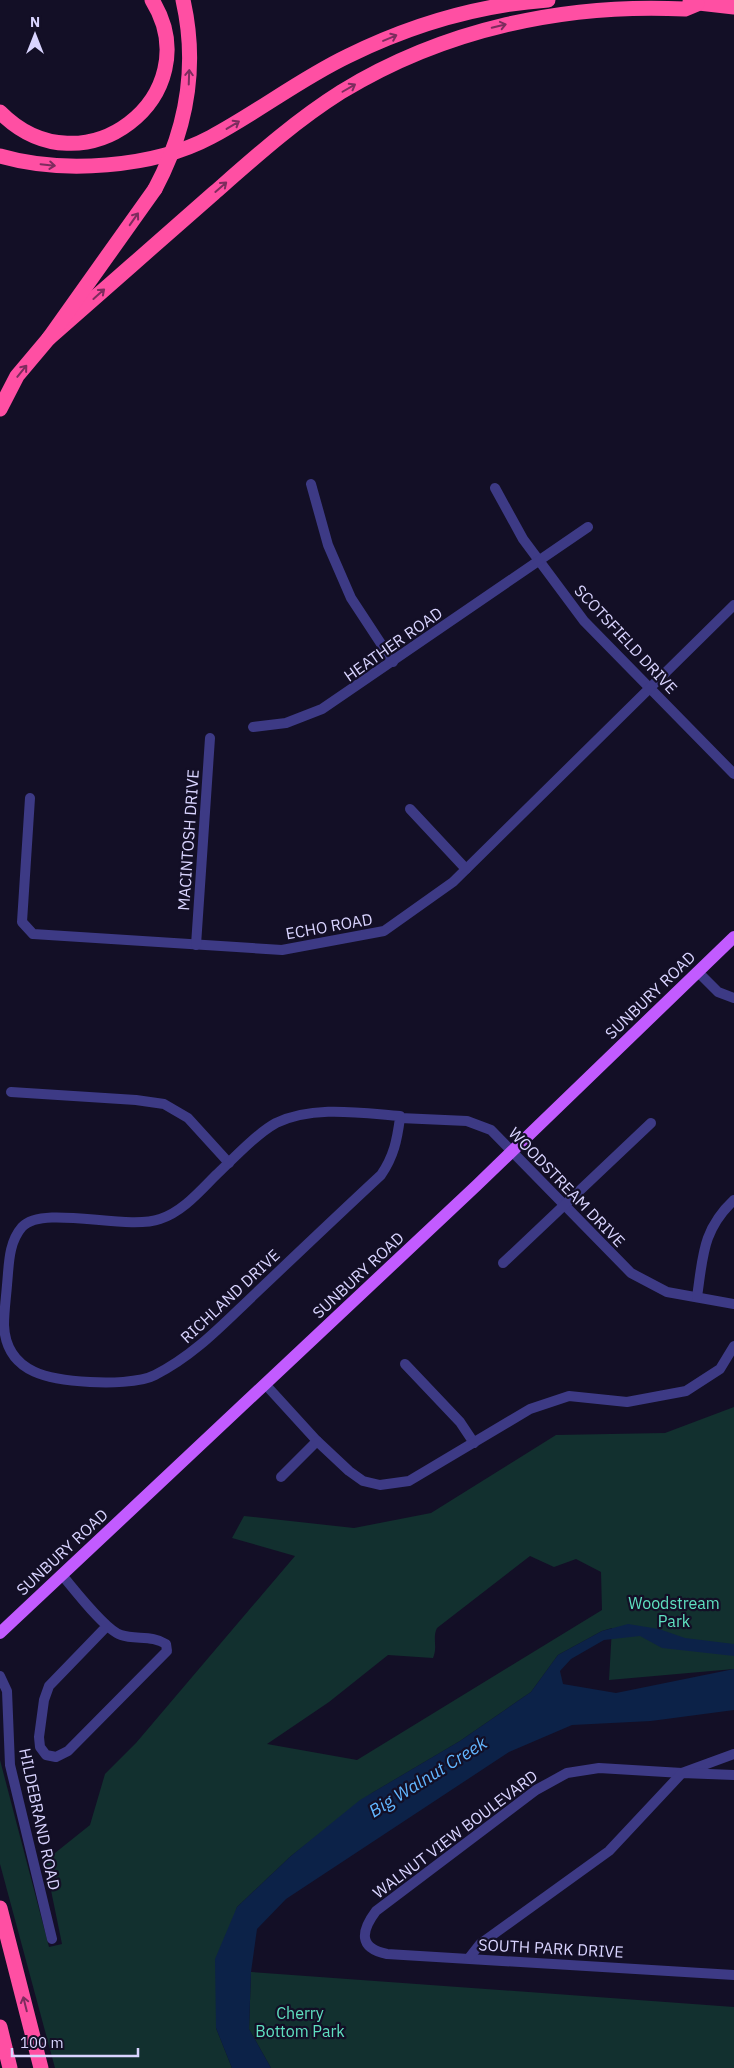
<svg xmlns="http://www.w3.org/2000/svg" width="734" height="2068" font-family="'IBM Plex Sans',sans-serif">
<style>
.green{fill:#12302f;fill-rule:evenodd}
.water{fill:#0c2248}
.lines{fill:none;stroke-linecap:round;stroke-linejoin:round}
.street{stroke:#3d3a85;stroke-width:10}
.primary{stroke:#c25bff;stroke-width:12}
.highway{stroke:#ff4fa3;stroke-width:15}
.highway-bridge{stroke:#ff4fa3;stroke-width:15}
.oneway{stroke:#7d2c5e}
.labels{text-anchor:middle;stroke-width:4.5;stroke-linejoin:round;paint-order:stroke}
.street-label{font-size:16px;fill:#d9d4ff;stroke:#130f26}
.park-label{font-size:16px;fill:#5fe0c0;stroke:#130f26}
.water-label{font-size:18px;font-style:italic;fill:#62b6ff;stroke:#130f26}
</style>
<rect width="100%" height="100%" fill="#130f26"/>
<g class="green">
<path d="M734 1407V1669L609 1680 612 1628 602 1631 558 1655 531 1692 460 1741 372 1793 291 1856 237 1907 216 2028 232 2068H55L0 1864V1760L49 1947 62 1944 45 1861 90 1825 105 1774 136 1743 295 1556 232 1538 244 1516 354 1528 431 1513 556 1435 665 1433ZM530 1556 554 1567 576 1559 601 1572 602 1610 357 1760 267 1744 329 1702 388 1655 433 1658C438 1647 432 1638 437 1628Z"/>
<path d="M251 1972 734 2007V2068H271L249 2029Z"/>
</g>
<path class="water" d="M628 1624 659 1629 685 1638 734 1644V1656L662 1648 640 1636 604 1640 571 1659 560 1671 563 1684 616 1693 734 1669V1710L651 1721 572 1725 509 1752 286 1899 257 1929 251 1972 249 2029 271 2068H232L216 2028 215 1959 237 1907 291 1856 360 1800 460 1741 531 1692 558 1655 602 1631Z"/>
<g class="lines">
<g class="street">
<path d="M311 484 328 545 351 598 393 662"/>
<path d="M495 488 523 539 584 621 734 774"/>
<path d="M253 727 286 723 322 709 588 527"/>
<path d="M30 798 22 922 33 934 282 950 384 931 453 882 734 605"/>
<path d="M410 809 466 869"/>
<path d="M196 945 210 738"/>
<path d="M698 972 718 992 734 998"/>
<path d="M11 1092 136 1100 164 1104 188 1118 229 1163"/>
<path d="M400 1118C397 1140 394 1156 381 1175 339 1214 298 1253 256 1293 224 1323 195 1355 155 1375 140 1383 107 1383 90 1382 53 1380 6 1375 4 1325 4 1312 6 1298 7 1285 9 1266 8 1243 22 1227 43 1204 126 1231 160 1219 182 1212 199 1192 215 1176 232 1160 256 1134 276 1123 313 1105 361 1113 400 1116V1118L467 1121 491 1130 631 1273 667 1292 734 1304"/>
<path d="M503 1263 651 1123"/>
<path d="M697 1297C703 1257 702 1230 734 1200"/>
<path d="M405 1364 460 1422 474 1443"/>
<path d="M265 1384 317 1441 349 1471 363 1481 380 1485 409 1481 530 1409 569 1396 627 1402 686 1391 720 1369 734 1346"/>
<path d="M281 1477 317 1441"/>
<path d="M62 1575C74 1589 105 1630 121 1635 135 1640 153 1635 166 1644L167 1651 68 1751 56 1757 46 1755 40 1747 39 1737 44 1700 49 1686 107 1626"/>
<path d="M0 1676 7 1691 10 1765 52 1939"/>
<path d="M734 1754 682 1773 599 1768 567 1773 536 1790 376 1911C361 1931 358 1948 387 1954L734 1975"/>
<path d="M469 1958 480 1944 609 1851 682 1773 734 1775"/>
</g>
<path class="primary" d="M0 1633 476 1186 734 937"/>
<g class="highway">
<path d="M690 2 734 7"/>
<path d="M0 112C83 196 211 95 152 0"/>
<path d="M0 156C62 174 153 168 211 137 258 112 300 79 348 56 411 25 478 5 548 0"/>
<path d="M49 338C104 290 159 241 214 193 255 157 295 121 341 92 444 29 565 3 685 9L697 4"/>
<path d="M0 409 17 376 49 338 155 189"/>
<path d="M0 1908 41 2068"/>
<path d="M0 2027 10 2068"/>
</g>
<path class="highway-bridge" d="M155 189C187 129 198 66 183 0"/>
</g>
<defs><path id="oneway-shaft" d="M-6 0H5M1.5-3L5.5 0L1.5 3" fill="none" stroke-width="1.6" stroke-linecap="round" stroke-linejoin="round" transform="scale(1.25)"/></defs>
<g class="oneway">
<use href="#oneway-shaft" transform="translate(499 26) rotate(-14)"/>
<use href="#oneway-shaft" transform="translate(390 38) rotate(-23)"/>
<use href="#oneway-shaft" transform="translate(189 77) rotate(-88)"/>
<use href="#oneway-shaft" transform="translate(349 88) rotate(-30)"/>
<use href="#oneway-shaft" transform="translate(233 125) rotate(-31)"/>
<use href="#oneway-shaft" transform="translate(48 165) rotate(6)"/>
<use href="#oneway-shaft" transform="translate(221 187) rotate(-41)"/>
<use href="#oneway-shaft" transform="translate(134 219) rotate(-55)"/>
<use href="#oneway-shaft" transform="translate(99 294) rotate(-42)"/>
<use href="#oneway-shaft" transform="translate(22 371) rotate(-51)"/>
<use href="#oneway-shaft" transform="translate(25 2004) rotate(-104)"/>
</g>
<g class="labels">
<g class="street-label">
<text transform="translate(626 639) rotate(47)" y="6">SCOTSFIELD DRIVE</text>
<text transform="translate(393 644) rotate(-35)" y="6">HEATHER ROAD</text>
<text transform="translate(188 840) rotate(-86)" y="6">MACINTOSH DRIVE</text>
<text transform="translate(329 926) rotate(-10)" y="6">ECHO ROAD</text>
<text transform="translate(650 995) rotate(-44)" y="6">SUNBURY ROAD</text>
<text transform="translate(567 1187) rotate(46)" y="6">WOODSTREAM DRIVE</text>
<text transform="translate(358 1275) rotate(-43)" y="6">SUNBURY ROAD</text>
<text transform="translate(230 1296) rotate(-43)" y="6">RICHLAND DRIVE</text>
<text transform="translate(62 1552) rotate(-43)" y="6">SUNBURY ROAD</text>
<text transform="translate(40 1819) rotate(78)" y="6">HILDEBRAND ROAD</text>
<text transform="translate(455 1834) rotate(-37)" y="6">WALNUT VIEW BOULEVARD</text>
<text transform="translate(551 1948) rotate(3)" y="6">SOUTH PARK DRIVE</text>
</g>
<g class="park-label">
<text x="674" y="1609">Woodstream<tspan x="674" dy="18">Park</tspan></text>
<text x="300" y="2019">Cherry<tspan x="300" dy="18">Bottom Park</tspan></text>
</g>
<g class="water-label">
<text transform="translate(428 1777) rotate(-32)" y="6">Big Walnut Creek</text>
</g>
</g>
<g transform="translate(35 35)" stroke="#130f26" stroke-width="4" paint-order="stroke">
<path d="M0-4L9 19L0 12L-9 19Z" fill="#d9d4ff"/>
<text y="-8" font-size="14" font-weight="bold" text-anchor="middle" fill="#d9d4ff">N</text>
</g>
<path d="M12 2048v8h126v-8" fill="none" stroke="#d9d4ff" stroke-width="2.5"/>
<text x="20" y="2048" font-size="15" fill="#d9d4ff" stroke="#130f26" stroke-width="4" paint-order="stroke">100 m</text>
</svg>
